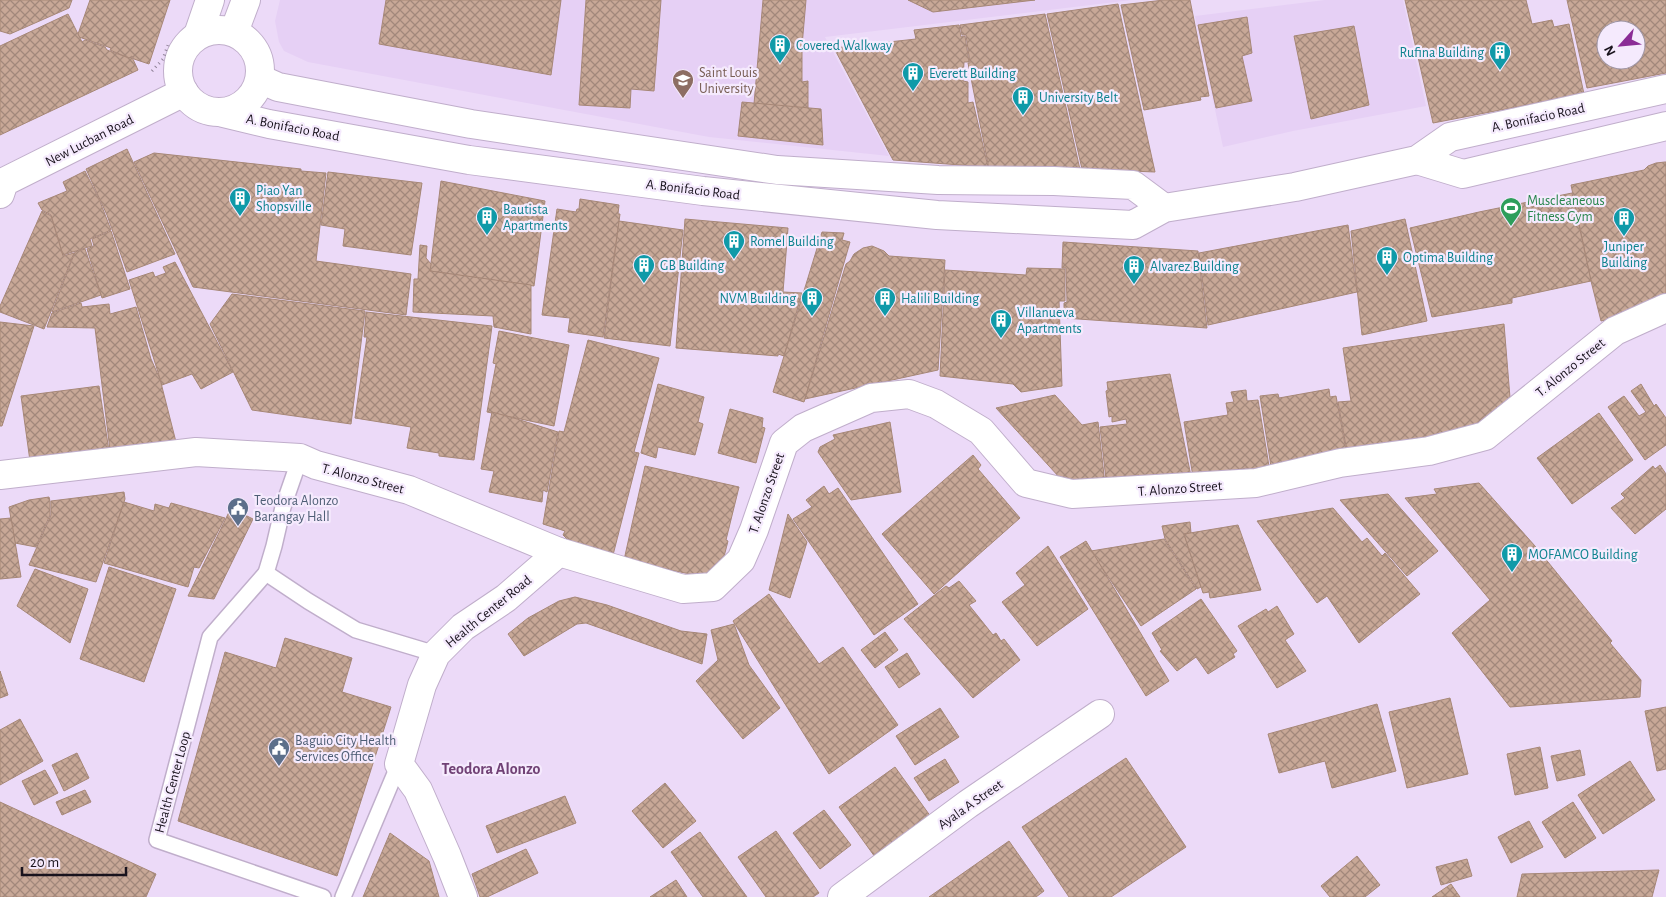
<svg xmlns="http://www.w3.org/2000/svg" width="1666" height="897" font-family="'Alegreya Sans',sans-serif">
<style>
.built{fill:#e6d0f5}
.building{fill:url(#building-cross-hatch);stroke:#a68777;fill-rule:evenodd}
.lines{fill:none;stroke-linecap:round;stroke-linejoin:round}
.lane-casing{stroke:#c0aecb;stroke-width:18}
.street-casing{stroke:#c0aecb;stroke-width:30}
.secondary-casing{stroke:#c0aecb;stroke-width:30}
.path{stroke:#8f8297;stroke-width:3;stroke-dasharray:1 4;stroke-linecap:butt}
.lane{stroke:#fff;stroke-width:15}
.street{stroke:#fff;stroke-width:28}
.secondary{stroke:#fff;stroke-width:28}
.labels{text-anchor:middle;stroke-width:4.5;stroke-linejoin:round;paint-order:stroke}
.culture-label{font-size:14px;fill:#0d838f;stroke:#f5eafd;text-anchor:start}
.education-label{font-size:14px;fill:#785e54;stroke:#f5eafd;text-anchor:start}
.street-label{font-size:14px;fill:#19131d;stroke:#f5eafd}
.leisure-label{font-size:14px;fill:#27864d;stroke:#f5eafd;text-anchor:start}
.service-label{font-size:14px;fill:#4e5e75;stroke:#f5eafd;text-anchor:start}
.quarter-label{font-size:16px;font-weight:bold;fill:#714276;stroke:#f5eafd}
</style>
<defs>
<pattern id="building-cross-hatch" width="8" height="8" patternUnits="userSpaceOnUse" patternTransform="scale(1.25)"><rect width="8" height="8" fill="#c8a897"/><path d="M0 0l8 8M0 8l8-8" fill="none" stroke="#a2887b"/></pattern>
</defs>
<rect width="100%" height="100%" fill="#ecdaf8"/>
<g class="built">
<path d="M280 0H1132L825 37 889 156 709 137 308 62 284 51 279 42 275 21Z"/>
<path d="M1325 0H1403L1426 106 1293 131 1223 147 1195 16Z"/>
</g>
<g class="building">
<path d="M0 0H72L69 8 10 34 0 31Z"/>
<path d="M90 0H170L149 64 134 59 132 56 129 58 110 50 111 48 79 37 78 34Z"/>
<path d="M386 0H561L551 75 379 44Z"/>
<path d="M586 0H661L654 91 631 89 630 108 579 105Z"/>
<path d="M763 0H806L802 46V82L808 81V109L754 104Z"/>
<path d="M908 0H1035L933 12Z"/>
<path d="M1164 0H1190L1209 96 1200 97 1201 100 1144 110 1121 5Z"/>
<path d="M1405 0H1526L1532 24 1552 20 1554 27 1569 24 1584 94 1433 123Z"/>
<path d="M1567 0H1666V73L1587 88ZM1606 30H1636V60H1606Z"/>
<path d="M1118 4 1155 172 1082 169 1047 14Z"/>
<path d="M68 14 82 42 85 40 105 47 107 50 129 58 132 57 138 70 0 135V46Z"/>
<path d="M1045 14 1081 174 989 169 968 63H970L966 35H962L960 25Z"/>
<path d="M1247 17 1252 53 1242 56 1252 101 1216 108 1198 25Z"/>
<path d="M959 25 961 37 965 36 969 62H964L963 81 968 82V103L973 102 988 167 893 160 834 48 916 39 914 30Z"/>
<path d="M1354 26 1369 105 1311 119 1294 36Z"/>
<path d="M742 102 821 109 823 145 738 136Z"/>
<path d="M127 149 175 254 127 272 107 215 86 169Z"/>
<path d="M154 153 301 169V171L326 173 316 261 411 274 406 315 193 287 134 162Z"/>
<path d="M1665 162H1666V302L1648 310 1601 321 1591 281 1571 185 1644 170 1648 166 1656 163Z"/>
<path d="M85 171 99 199 111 230 90 239 92 246 63 255 51 215 42 210 38 203 67 191 63 182Z"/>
<path d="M328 172 422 183 411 255 343 246 345 229 321 225Z"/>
<path d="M441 181 545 201 534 286 430 271Z"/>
<path d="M1572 193 1591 281 1512 298V303L1432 317 1410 228 1479 212Z"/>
<path d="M580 199 619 205 618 214H620L603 337 568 332 570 318 542 315 557 209 576 212 577 209H579Z"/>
<path d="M42 211 51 216 63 256 74 253 44 329 0 312V306Z"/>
<path d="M685 219 788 228 783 292 802 293 784 356 778 354V356L676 348Z"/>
<path d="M1405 219 1427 321 1362 335 1351 231Z"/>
<path d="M619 221 683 230 670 346 604 338Z"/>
<path d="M1348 225 1357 292 1208 325 1199 253Z"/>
<path d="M111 231 130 289 102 298 87 249 94 246 92 239Z"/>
<path d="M822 232 844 233 842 240 850 242 804 402 773 392Z"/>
<path d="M1063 242 1198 251 1207 328 1064 318V303L1067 302 1066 268H1062Z"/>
<path d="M420 245 427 246 426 258 431 264 430 271 531 285V334L494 327 493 316 413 312 414 279H418Z"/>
<path d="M872 246 884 251 889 256 945 260 938 370 805 399 846 264 850 261 854 254 863 248Z"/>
<path d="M85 249 101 295 52 312 75 252Z"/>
<path d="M175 262 233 372 201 389 192 374 162 385 129 280 153 272 155 277 166 273 163 267Z"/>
<path d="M1027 268 1065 269V301H1059L1062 386 1021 392 1013 384 940 376 945 270 1026 275Z"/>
<path d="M232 294 365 311 351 424 252 410 210 324Z"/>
<path d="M81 303 82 307 109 304 110 314 136 307 151 359 160 379 176 442 110 450 95 328 47 327 52 313Z"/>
<path d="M366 312 492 326 474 460 439 456V453L407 448 411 427 355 418 367 337H364Z"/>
<path d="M0 322 34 326 2 426H0Z"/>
<path d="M1504 324 1511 410 1446 442 1348 457 1338 402 1351 401 1343 348Z"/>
<path d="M499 331 569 345 554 426 487 412 496 364 493 363Z"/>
<path d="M588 340 659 358 634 452 639 453 612 559 578 550 563 535 565 531 543 524 559 431 564 432Z"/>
<path d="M1170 374 1192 481 1141 483 1139 475 1106 479 1100 427 1127 424 1126 419 1112 422V416L1109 417 1106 391 1108 390 1107 382Z"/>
<path d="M658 384 704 397 698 422 703 424 695 455 658 447 656 458 641 453Z"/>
<path d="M1641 384 1654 406 1656 404 1666 418V445L1645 460 1608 407 1624 396 1639 416 1646 412 1631 391Z"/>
<path d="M99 386 109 451 30 461 21 396Z"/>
<path d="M1329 389 1330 397 1336 396 1348 461 1272 473 1260 396 1278 394 1279 398Z"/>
<path d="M1246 390 1247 401 1258 400 1270 472 1248 475 1247 468 1217 473 1194 483 1184 422 1228 415 1226 403 1234 402 1231 392Z"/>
<path d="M1055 395 1082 425 1098 422 1105 484 1070 489 996 408Z"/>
<path d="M730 409 763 418 762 427 765 428 756 463 718 453Z"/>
<path d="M492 412 517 419 558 432 547 492 543 490 542 502 489 492 494 471 481 469Z"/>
<path d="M1599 413 1633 460 1572 504 1537 458Z"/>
<path d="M890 422 901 492 851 500 818 452 820 447 835 439 833 435Z"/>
<path d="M973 455 981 465 978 469 1020 518 934 594 882 534Z"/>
<path d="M1660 465 1666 474V509L1635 534 1611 508 1625 498 1621 494 1653 466 1655 469Z"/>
<path d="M645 466 739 487 726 540 728 541 718 580 624 560Z"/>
<path d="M1479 483 1535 546 1612 641 1610 643 1641 680 1640 697 1510 707 1452 633 1490 600 1405 498 1437 494 1434 489Z"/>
<path d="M824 486 829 494 838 488 918 604 874 635 793 519 812 507 806 500Z"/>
<path d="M124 492 125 499 96 582 29 565 51 515V501Z"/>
<path d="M1388 494 1438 551 1407 576 1340 500Z"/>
<path d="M49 497 50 501V515L36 547 15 543 9 507 29 500Z"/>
<path d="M124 502 154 511 155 504 169 508 171 503 225 518 199 568 194 567 188 587 104 563Z"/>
<path d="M231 508 253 519 214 599 188 596Z"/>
<path d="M1333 508 1362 542 1367 538 1382 556 1385 553 1420 594 1359 643 1327 596 1317 603 1257 521Z"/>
<path d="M788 514 807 542 790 598 769 590Z"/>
<path d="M11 518 21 577 0 579V519Z"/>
<path d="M1190 522 1191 533 1184 534 1201 587 1197 589 1165 539 1162 526Z"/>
<path d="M1238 525 1261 590 1210 598 1209 592 1203 593 1184 534Z"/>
<path d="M1164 539 1196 589 1141 626 1091 551Z"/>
<path d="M1086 541 1169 681 1146 696 1060 557Z"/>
<path d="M1048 546 1088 609 1037 646 1002 602 1025 585 1016 573Z"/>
<path d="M109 567 176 589 144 682 80 659Z"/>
<path d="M35 569 88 589 70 643 17 606Z"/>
<path d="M959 581 976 601 969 605 993 635 996 633 1001 641 1004 639 1020 660 973 698 904 619 946 586 949 588Z"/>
<path d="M769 594 819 664 843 647 898 725 829 774 733 621Z"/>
<path d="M575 597 607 605 681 631 707 634 702 664 586 623 577 624 524 656 508 634 528 618 559 601Z"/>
<path d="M1201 599 1237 651 1233 654 1235 657 1208 674 1196 657 1177 671 1160 651 1162 650 1152 633Z"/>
<path d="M1277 606 1294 634 1285 640 1306 671 1277 688 1238 626 1266 609 1268 612Z"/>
<path d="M734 624 749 665 780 708 743 739 696 681 718 660 711 630Z"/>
<path d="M885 632 898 650 875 668 861 650Z"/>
<path d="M285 638 352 658 342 692 391 707 337 876 178 821 225 652 276 668Z"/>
<path d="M907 653 920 674 899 688 885 667Z"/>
<path d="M0 671 8 695 0 698Z"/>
<path d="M1450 698 1468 774 1407 788 1389 712Z"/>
<path d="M1377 704 1396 771 1332 788 1325 761 1279 773 1268 734Z"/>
<path d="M1666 707V769L1657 771 1645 711Z"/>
<path d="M940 708 959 737 915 765 896 736Z"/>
<path d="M20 719 43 761 0 785V730Z"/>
<path d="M1540 747 1548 788 1515 795 1507 754Z"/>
<path d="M1580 750 1585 775 1557 781 1551 756Z"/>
<path d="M77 753 89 778 64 791 52 765Z"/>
<path d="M1126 758 1186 847 1111 897H1069L1022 827Z"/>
<path d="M945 759 959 782 929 801 914 778Z"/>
<path d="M1630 761 1655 800 1603 834 1578 795Z"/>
<path d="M895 767 931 817 875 857 839 807Z"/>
<path d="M45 770 58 793 34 805 22 781Z"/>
<path d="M665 783 696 821 663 848 632 811Z"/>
<path d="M85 790 91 802 62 815 56 802Z"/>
<path d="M565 796 576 823 497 853 486 826Z"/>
<path d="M0 802 156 874 146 897H0Z"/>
<path d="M1573 802 1596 838 1565 858 1542 822Z"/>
<path d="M824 810 851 845 820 869 793 833Z"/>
<path d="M1529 821 1543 847 1511 863 1498 837Z"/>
<path d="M776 831 819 893 813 897H766L738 857Z"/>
<path d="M700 832 747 897H703L671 852Z"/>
<path d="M390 833 429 861 439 897H363Z"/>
<path d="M1009 841 1044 891 1036 897H929Z"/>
<path d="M526 849 538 873 487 897H480L472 874Z"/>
<path d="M1357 856 1380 885 1365 897H1330L1321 886Z"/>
<path d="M1467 859 1472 876 1441 885 1436 867Z"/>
<path d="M1659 870 1652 897H1517L1522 874Z"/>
<path d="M676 880 687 897H650Z"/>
<path d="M1451 884 1460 897H1432Z"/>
</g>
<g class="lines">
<g class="lane-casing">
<g id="lane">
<path d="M300 458 283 507 274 546 266 573 308 601 356 630 436 654"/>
<path d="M266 573 210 637 157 840 323 897"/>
<path d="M343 897 399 764"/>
</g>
</g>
<g class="street-casing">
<g id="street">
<path d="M0 475 196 452 300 458 316 465 409 490 559 552 683 589 713 587 741 560 754 530 784 443 803 428 871 398 909 394 936 404 981 431 1026 483 1072 494 1256 483 1340 463 1429 451 1485 436 1615 331 1666 308"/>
<path d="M463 897 447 856 418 790 399 764 422 685 436 654 463 627 506 598 559 552"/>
<path d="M842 897 968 804 1100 714"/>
</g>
</g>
<g class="secondary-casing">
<g id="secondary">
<circle cx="219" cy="71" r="41"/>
<path d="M234 32 246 0"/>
<path d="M198 35 210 0"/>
<path d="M260 79 278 87 471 124 777 170 938 180 1054 181 1133 185 1164 208"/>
<path d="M223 113 269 124 469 160 703 191 937 215 1133 225 1164 208 1295 187 1417 160 1450 137 1666 89"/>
<path d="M1417 160 1463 174 1666 126"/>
<path d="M0 194 4 182 184 92"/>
</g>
</g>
<path class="path" d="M152 71 163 59 168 45"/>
<use href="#lane" class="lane"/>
<use href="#street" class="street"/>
<use href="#secondary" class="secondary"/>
</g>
<defs>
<g id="building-pin" transform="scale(1.125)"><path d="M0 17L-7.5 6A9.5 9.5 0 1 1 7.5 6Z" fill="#0f9aa8" stroke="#f5eafd"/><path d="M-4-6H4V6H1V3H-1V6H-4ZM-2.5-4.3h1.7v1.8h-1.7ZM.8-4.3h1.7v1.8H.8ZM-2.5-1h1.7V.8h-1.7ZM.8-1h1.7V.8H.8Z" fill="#fff"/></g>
<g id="university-pin" transform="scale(1.125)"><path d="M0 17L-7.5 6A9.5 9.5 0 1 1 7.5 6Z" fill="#8d6e63" stroke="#f5eafd"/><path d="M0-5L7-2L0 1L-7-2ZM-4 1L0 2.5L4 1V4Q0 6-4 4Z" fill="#fff"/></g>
<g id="stadium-pin" transform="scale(1.125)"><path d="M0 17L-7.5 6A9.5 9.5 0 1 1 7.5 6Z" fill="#2e9e5b" stroke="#f5eafd"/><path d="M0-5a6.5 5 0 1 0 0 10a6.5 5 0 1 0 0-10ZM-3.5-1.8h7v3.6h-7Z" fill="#fff"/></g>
<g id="civic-pin" transform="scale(1.125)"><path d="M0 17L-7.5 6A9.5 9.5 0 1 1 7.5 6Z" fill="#5c6f8a" stroke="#f5eafd"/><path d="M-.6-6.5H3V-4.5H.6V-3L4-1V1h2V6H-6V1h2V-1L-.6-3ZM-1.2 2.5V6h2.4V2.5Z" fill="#fff"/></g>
</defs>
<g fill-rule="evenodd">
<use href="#building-pin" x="780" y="45"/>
<use href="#building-pin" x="1500" y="52"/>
<use href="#building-pin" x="913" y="73"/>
<use href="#university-pin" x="683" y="80"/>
<use href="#building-pin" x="1023" y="97"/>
<use href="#building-pin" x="240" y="198"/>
<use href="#stadium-pin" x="1511" y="208"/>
<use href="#building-pin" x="487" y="217"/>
<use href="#building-pin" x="1624" y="218"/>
<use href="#building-pin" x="734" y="241"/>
<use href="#building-pin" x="1387" y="257"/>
<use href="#building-pin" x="644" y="265"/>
<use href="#building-pin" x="1134" y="266"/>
<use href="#building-pin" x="812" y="298"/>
<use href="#building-pin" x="885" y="298"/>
<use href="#building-pin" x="1001" y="320"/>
<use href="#civic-pin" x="238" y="508"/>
<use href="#building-pin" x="1512" y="554"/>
<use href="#civic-pin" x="279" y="748"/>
</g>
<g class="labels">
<g class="culture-label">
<text x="796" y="50">Covered Walkway</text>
<text x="1484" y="57" text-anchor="end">Rufina Building</text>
<text x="929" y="78">Everett Building</text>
<text x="1039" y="102">University Belt</text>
<text x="256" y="195">Piao Yan<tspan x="256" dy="16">Shopsville</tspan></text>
<text x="503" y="214">Bautista<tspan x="503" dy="16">Apartments</tspan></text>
<text x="750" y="246">Romel Building</text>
<text x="1624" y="251" text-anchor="middle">Juniper<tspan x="1624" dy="16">Building</tspan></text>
<text x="1403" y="262">Optima Building</text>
<text x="660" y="270">GB Building</text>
<text x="1150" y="271">Alvarez Building</text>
<text x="796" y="303" text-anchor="end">NVM Building</text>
<text x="901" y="303">Halili Building</text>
<text x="1017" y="317">Villanueva<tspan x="1017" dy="16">Apartments</tspan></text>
<text x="1528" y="559">MOFAMCO Building</text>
</g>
<g class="education-label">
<text x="699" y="77">Saint Louis<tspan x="699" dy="16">University</tspan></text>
</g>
<g class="street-label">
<text transform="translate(1538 117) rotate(-12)" y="5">A. Bonifacio Road</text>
<text transform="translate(293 127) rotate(11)" y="5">A. Bonifacio Road</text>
<text transform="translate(89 140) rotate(-27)" y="5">New Lucban Road</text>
<text transform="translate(693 189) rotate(7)" y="5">A. Bonifacio Road</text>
<text transform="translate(1570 367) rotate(-39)" y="5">T. Alonzo Street</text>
<text transform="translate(363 478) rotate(15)" y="5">T. Alonzo Street</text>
<text transform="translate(1180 488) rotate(-4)" y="5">T. Alonzo Street</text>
<text transform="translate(766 493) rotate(-71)" y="5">T. Alonzo Street</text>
<text transform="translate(488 611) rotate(-39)" y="5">Health Center Road</text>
<text transform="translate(172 782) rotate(-75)" y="5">Health Center Loop</text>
<text transform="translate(970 804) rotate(-35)" y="5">Ayala A Street</text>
</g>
<g class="leisure-label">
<text x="1527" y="205">Muscleaneous<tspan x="1527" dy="16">Fitness Gym</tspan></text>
</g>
<g class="service-label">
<text x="254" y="505">Teodora Alonzo<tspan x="254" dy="16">Barangay Hall</tspan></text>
<text x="295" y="745">Baguio City Health<tspan x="295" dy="16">Services Office</tspan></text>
</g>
<g class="quarter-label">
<text x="491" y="774">Teodora Alonzo</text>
</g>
</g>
<g transform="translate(1621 45) rotate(243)"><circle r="24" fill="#f5eafd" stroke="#9d94a3"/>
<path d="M0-4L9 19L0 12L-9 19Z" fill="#8b2c96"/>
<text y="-8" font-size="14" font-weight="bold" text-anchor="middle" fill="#19131d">N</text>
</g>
<path d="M22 867v8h104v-8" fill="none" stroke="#19131d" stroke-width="2.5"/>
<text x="30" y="867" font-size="15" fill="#19131d" stroke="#f5eafd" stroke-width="4" paint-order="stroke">20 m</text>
</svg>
